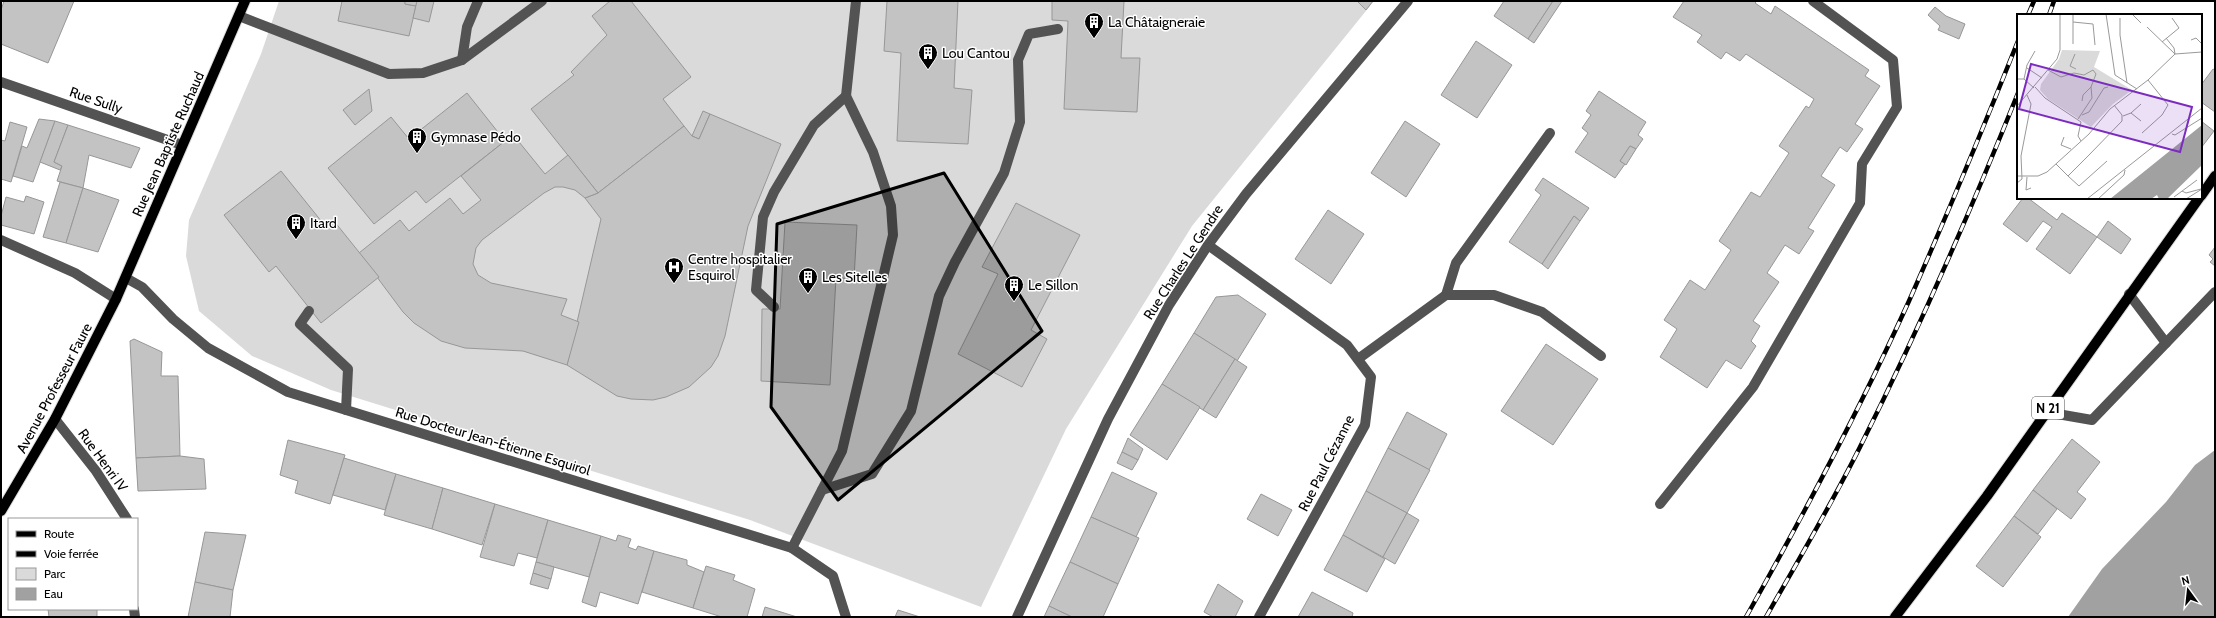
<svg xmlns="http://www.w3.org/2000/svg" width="2216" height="618" font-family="Cabin,sans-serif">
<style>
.green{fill:#dadada}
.water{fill:#a1a1a1}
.building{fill:#c3c3c3;stroke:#979797}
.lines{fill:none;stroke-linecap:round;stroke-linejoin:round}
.major-casing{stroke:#dbdbdb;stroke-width:12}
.minor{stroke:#535353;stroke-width:10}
.major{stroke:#000;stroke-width:10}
.rail-casing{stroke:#000;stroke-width:4.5}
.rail{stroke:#fff;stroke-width:3;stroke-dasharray:9;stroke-linecap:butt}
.marked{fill:#000;fill-opacity:0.2;stroke:#000;stroke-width:3;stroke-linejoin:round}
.labels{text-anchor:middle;stroke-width:3;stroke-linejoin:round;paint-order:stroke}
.shield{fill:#fff;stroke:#4c4c4c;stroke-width:1}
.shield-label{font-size:13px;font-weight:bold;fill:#000}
.poi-label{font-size:14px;fill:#000;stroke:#fff;text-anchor:start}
.street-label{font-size:14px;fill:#000;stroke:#fff}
.inset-road{fill:none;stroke:#999;stroke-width:1}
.view{fill:#7b2cbf;fill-opacity:0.15;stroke:#7b2cbf;stroke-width:2}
.inset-edge{fill:none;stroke:#000;stroke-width:2}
</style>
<rect width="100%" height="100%" fill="#fff"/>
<path class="green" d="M279 1H1374L1192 226 1066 429 981 607 750 520 331 390 252 356 199 311 186 256 189 220 261 54Z"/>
<path class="water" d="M2215 450V617H2068L2102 569 2166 502 2195 465Z"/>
<g class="building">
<path d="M4 1H74L48 63 1 44V10Z"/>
<path d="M342 1H405V4L416 6 409 36 338 21Z"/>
<path d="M405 1H417L416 6 405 4Z"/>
<path d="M417 1H434L429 22 413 18Z"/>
<path d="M610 1H631L691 77 663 99 684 126 598 193 531 109 574 75 571 72 607 35 592 16Z"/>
<path d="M887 1H958L954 88 972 90 968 144 897 141 901 53 884 51Z"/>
<path d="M1052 1H1124L1121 58H1140L1137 112 1064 109 1068 21 1052 20Z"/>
<path d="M1357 1H1373L1366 10Z"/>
<path d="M1504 1H1553L1528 39 1494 16Z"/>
<path d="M1553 1H1562L1534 43 1528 39Z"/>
<path d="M1684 1H1757L1755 3 1771 14 1775 6 1869 70 1865 76 1880 86 1855 124 1863 129 1847 152 1840 147 1821 176 1835 185 1808 228 1814 231 1799 254 1785 245 1767 273 1779 282 1753 321 1760 326 1751 341 1756 346 1741 369 1726 360 1707 388 1660 357 1677 329 1664 320 1690 280 1705 290 1731 250 1719 241 1751 192 1760 197 1789 153 1779 146 1806 106 1809 108 1814 99 1746 54 1740 61 1726 52 1721 59 1697 42 1702 35 1673 17Z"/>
<path d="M1935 7 1946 16 1965 24 1959 39 1938 30 1940 26 1928 15Z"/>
<path d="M1476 41 1512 65 1477 118 1441 95Z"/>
<path d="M2213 69 2215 70V112L2201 102V85Z"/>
<path d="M369 89 372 111 355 125 343 110Z"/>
<path d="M1599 91 1646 122 1638 135 1643 139 1636 149 1630 146 1620 161 1625 164 1615 178 1575 152 1588 133 1582 128 1591 115 1586 111Z"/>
<path d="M467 93 505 141 426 203 416 191 374 224 328 168 391 117 409 139Z"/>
<path d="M703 111 710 114 699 139 692 136Z"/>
<path d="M710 114 781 144 748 226 725 336 718 356 711 367 689 387 666 397 653 400 631 399 617 396 567 365 601 219 585 198 598 193 684 126 692 136 699 139Z"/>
<path d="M39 119 55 121 33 182 13 176 22 146 27 148Z"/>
<path d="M55 121 68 125 54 162 62 166 60 170 40 162Z"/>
<path d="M1405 121 1440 144 1406 197 1371 173Z"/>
<path d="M2201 121 2214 131 2201 148Z"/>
<path d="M10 122 27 127 11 182 1 179V140L5 141Z"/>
<path d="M68 125 140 148 131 168 89 155 83 188 57 181 62 166 54 162Z"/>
<path d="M515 137 545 174 568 155 598 193 585 198 575 190 563 187H555L544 193 482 240 476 248 473 264 478 275 491 283 567 299 561 315 579 322 567 365 523 351 465 348 441 341 414 323 403 312 359 253 400 220 409 231 450 198 463 214 481 200 461 176 505 141 507 143Z"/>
<path d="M1630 146 1636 149 1626 165 1620 161Z"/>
<path d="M281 171 326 227 334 221 379 277 321 323 276 266 269 272 224 215Z"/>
<path d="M1543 178 1589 208 1580 221 1574 216 1542 264 1509 242 1541 195 1535 190Z"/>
<path d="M60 182 83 188 66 243 43 237Z"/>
<path d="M83 188 119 200 98 252 66 243Z"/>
<path d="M26 196 44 202 34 234 1 225V216L6 197 24 202Z"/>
<path d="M2023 198H2028L2057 220 2062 213 2097 237 2070 274 2036 249 2052 227 2043 221 2027 242 2003 224Z"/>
<path d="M1016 203 1080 235 1031 330 1047 339 1022 387 958 354 998 274 982 267Z"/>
<path d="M1328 210 1364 234 1331 284 1295 259Z"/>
<path d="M1574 216 1580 221 1548 269 1542 264Z"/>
<path d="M2108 221 2131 239 2121 254 2097 237Z"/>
<path d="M785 222 857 225 854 279 836 278 830 385 761 381 762 309H780Z"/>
<path d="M2215 247V266L2210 262 2213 259 2209 255Z"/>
<path d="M1238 295 1266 314 1237 361 1194 333 1216 297Z"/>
<path d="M1194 333 1235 359 1203 410 1162 384Z"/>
<path d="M134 339 162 352 161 376H178L180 456 136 458 130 341Z"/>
<path d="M1546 344 1598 379 1553 445 1501 411Z"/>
<path d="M1235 359 1247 367 1216 418 1203 410Z"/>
<path d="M1162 384 1200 407 1167 460 1130 435Z"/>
<path d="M1407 412 1447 434 1429 470 1388 448Z"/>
<path d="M1128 438 1143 449 1138 460 1122 452Z"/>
<path d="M2072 439 2100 462 2077 492 2086 499 2071 519 2033 490Z"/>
<path d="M288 440 345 455 330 504 295 493 298 481 280 475Z"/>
<path d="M1388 448 1430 470 1407 513 1366 491Z"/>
<path d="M1122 452 1138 460 1132 470 1117 463Z"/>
<path d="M180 456 204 459 206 489 138 491 136 458Z"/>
<path d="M344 458 396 474 385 510 333 495Z"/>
<path d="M1112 472 1157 493 1136 537 1091 517Z"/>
<path d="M396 474 443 488 432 529 384 515Z"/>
<path d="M443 488 495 504 482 545 432 529Z"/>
<path d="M2033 490 2057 509 2038 534 2014 516Z"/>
<path d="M1366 491 1407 513 1383 557 1343 535Z"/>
<path d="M1261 494 1292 510 1278 536 1247 519Z"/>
<path d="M495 504 548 520 537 558 518 553 514 566 480 557Z"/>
<path d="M1407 513 1419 520 1395 564 1383 557Z"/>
<path d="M2014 516 2041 537 2003 587 1976 566Z"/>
<path d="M1091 517 1139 538 1118 584 1070 562Z"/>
<path d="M548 520 601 536 589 577 536 562Z"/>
<path d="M205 532 246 535 233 590 195 582Z"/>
<path d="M618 535 631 539 628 547 636 550 638 546 654 551 638 604 600 592 596 607 582 602 601 536 616 541Z"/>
<path d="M1343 535 1385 559 1367 592 1324 570Z"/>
<path d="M654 551 687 560V565L704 572 693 608 642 592Z"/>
<path d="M536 562 554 567 551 579 533 573Z"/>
<path d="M1070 562 1118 584 1103 617H1072L1049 606Z"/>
<path d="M706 566 735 575 733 580 755 589 747 617H722L693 608Z"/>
<path d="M533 573 551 579 548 589 530 584Z"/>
<path d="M195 582 233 590 230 617H188Z"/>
<path d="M1218 584 1243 601 1235 617H1213L1204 612Z"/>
<path d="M1312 592 1353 613 1352 617H1298Z"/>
<path d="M1049 606 1072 617H1044Z"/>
<path d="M765 607 797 617H762Z"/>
<path d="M48 609H97V617H49Z"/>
<path d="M898 610 920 617H895Z"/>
</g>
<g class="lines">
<g class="major-casing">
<g id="major">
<path d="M2201 196 2215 176"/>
<path d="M1 511 55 419 116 299 245 1"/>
<path d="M1895 617 1987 496 2199 198"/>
</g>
</g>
<g class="minor">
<path d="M239 16 389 74 423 73 462 60 542 1"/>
<path d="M462 60 467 27 478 1"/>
<path d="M1 82 182 145"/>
<path d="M846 96 856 1"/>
<path d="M1 240 75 273 116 299"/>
<path d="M1208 245 1347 345 1371 377 1365 425 1259 617"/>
<path d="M126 278 142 287 173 319 208 348 288 392 792 548 833 576 846 617"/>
<path d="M2129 294 2166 343"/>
<path d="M1446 295 1456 263 1550 133"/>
<path d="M774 307 756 290 763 217 774 192 814 125 846 96 873 152 891 206 893 235 842 451 792 548"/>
<path d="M309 311 300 324 348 369 346 410"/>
<path d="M1358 359 1446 295H1494L1542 312 1601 356"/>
<path d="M2046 412 2092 420 2215 292"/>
<path d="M55 419 96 471 127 519"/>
<path d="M822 490 872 474 911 411 939 296 955 262 1004 173 1020 122 1018 60 1029 34 1058 29"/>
<path d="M1660 504 1753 387 1860 203 1862 164 1897 107 1893 60 1813 1"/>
<path d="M134 609 135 617"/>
<path d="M1017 617 1108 419 1169 305 1208 245 1246 194 1408 1"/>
</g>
<use href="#major" class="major"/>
<g class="rail-casing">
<g id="rail">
<path d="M2028 15 2034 1"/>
<path d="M2049 15 2054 1"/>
<path d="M1746 617C1804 514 1860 409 1909 301 1947 215 1983 129 2018 41"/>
<path d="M1766 617C1798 561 1831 505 1860 447 1918 331 1970 213 2018 93"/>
</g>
</g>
<use href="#rail" class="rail"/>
</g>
<path class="marked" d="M944 173 1042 331 838 500 771 407 777 224Z"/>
<defs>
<g id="building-pin" transform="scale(1)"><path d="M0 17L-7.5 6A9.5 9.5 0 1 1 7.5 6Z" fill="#000" stroke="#fff"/><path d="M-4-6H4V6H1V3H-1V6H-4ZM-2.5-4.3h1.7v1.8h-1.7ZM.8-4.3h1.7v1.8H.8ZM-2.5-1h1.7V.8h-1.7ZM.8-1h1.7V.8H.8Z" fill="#fff"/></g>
<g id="hospital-pin" transform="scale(1)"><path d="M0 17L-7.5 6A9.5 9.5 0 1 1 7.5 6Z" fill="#000" stroke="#fff"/><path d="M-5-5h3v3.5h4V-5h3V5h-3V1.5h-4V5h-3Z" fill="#fff"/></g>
</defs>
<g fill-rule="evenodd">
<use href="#building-pin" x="1094" y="22"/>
<use href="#building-pin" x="928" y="53"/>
<use href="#building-pin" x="417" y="137"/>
<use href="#building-pin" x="296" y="223"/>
<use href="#hospital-pin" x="674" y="267"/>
<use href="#building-pin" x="808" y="277"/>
<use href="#building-pin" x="1014" y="285"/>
</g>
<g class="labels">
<rect class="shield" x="2032" y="397" width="32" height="22" rx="3"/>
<g class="shield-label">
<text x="2048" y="413">N 21</text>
</g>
<g class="poi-label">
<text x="1108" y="27">La Châtaigneraie</text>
<text x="942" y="58">Lou Cantou</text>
<text x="431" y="142">Gymnase Pédo</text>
<text x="310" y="228">Itard</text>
<text x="688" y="264">Centre hospitalier<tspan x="688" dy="16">Esquirol</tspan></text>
<text x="822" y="282">Les Sitelles</text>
<text x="1028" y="290">Le Sillon</text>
</g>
<g class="street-label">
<text transform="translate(96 100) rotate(19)" y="5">Rue Sully</text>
<text transform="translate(168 144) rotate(-66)" y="5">Rue Jean Baptiste Ruchaud</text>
<text transform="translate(1183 262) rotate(-57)" y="5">Rue Charles Le Gendre</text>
<text transform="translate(54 388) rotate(-62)" y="5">Avenue Professeur Faure</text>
<text transform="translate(493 441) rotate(17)" y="5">Rue Docteur Jean-Étienne Esquirol</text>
<text transform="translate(103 460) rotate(54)" y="5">Rue Henri IV</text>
<text transform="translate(1326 463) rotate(-63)" y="5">Rue Paul Cézanne</text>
</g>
</g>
<g transform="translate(2017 14)">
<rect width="185" height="185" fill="#fff"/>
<path d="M45 36 83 37 77 53 115 76 96 90 74 113 31 85 23 76 24 70 42 45Z" fill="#dadada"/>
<path d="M185 111V151L150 185H142L140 181 134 185H93Z" fill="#a1a1a1"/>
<path class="inset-road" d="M89 0 98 61 120 75M115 0 124 9M103 4V21L110 69M56 8 76 10 78 31M130 13 158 40M149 24 157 34 158 40M174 26 179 24 185 30M145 28 162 14 155 4M56 30V0M58 40 53 52 59 55M158 40 185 38M10 54 25 64M31 56 44 63 57 59 67 61 76 56 79 60 74 73M0 65H7L17 74M7 65 10 51 18 37M18 73 28 84 64 108 61 122 64 127M0 92 40 45 43 36V0M114 99 124 90M65 101 72 98 87 74 91 73M106 102 114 99 124 107M61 105 75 84 74 73 66 81 65 87M125 119 145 101 151 91 131 66M155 120 158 121 185 104M47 123 44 131 54 135M39 150 51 162 72 141 105 107V101L97 91M0 162H21L30 158 72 120 93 95 131 66 158 40M51 162 62 172 90 147M10 163 9 176 14 174M0 169 5 165 4 142 14 90 10 81M165 177 169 179 184 175M157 183 180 166M70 185 185 94M81 185 107 161 108 156M169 185 185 175"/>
<path class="view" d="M14 50 175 93 163 138 2 95Z"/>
<rect width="185" height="185" class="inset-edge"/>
</g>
<rect width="2216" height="618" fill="none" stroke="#000000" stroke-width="4"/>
<rect x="8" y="518" width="130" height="92" fill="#ffffff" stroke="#999999"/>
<rect x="16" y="531" width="20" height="6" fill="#000000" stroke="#999999"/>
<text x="44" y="538" font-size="12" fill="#000000">Route</text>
<rect x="16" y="551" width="20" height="6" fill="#000000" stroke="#999999"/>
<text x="44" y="558" font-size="12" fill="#000000">Voie ferrée</text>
<rect x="16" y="568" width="20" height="12" fill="#dadada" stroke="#999999"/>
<text x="44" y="578" font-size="12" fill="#000000">Parc</text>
<rect x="16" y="588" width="20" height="12" fill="#a1a1a1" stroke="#999999"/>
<text x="44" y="598" font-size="12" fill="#000000">Eau</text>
<g transform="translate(2188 590) rotate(345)" stroke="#ffffff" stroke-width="3" paint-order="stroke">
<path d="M0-3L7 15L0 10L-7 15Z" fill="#000000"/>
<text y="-6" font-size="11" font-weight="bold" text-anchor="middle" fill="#000000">N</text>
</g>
</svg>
